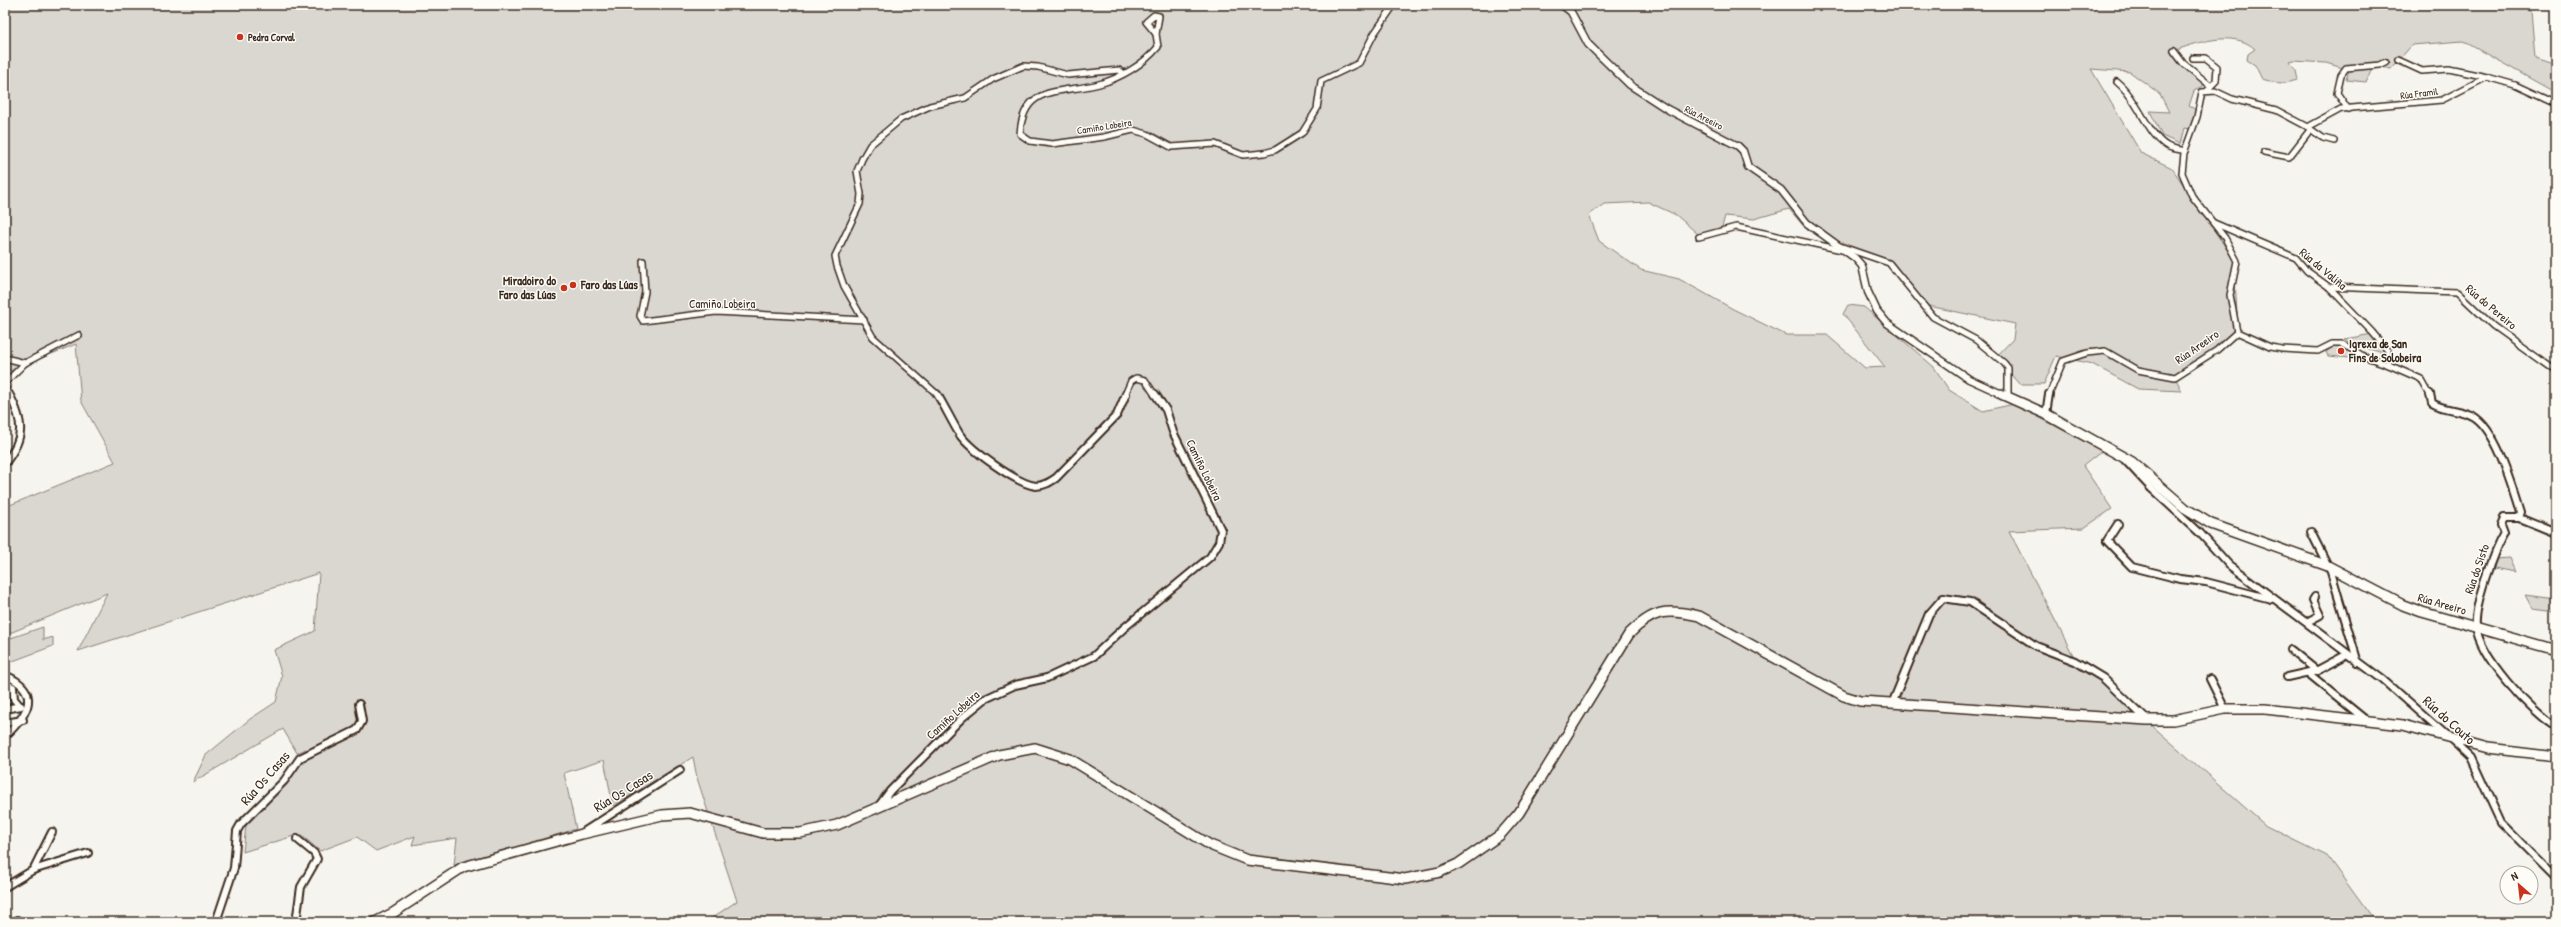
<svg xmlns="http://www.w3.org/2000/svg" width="2561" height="927" font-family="'Patrick Hand',sans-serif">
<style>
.green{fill:#dad6d0;stroke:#8a8077}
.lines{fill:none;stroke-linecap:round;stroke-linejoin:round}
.street-far1-casing{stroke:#3b2a1e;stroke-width:8}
.street-casing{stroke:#3b2a1e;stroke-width:10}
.secondary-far1-casing{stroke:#3b2a1e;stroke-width:9}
.secondary-casing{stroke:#3b2a1e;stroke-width:12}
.street-far1{stroke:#fdfcf7;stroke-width:5}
.street{stroke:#fdfcf7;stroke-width:6}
.secondary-far1{stroke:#fdfcf7;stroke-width:6}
.secondary{stroke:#fdfcf7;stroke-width:9}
.poi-dot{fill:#c8321e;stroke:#fdfcf7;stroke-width:1.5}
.labels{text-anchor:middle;stroke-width:3;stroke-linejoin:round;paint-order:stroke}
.far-poi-label{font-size:10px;font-weight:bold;fill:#3b2a1e;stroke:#fdfcf7;text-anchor:start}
.far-street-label{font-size:10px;fill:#3b2a1e;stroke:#fdfcf7}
.street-label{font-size:12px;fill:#3b2a1e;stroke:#fdfcf7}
.poi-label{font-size:12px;font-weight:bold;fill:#3b2a1e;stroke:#fdfcf7;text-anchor:start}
.near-street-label{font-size:14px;fill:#3b2a1e;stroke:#fdfcf7}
</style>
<rect width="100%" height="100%" fill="#f5f4ee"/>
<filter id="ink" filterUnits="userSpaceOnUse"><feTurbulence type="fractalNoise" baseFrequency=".025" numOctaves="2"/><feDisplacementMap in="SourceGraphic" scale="8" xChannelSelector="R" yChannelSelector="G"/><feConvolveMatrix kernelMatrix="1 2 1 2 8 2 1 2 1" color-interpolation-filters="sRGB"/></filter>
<g filter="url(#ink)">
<g class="green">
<path d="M5 5H2515L2531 11 2535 58 2556 65V93L2463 41 2412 45 2391 69 2373 65 2366 82 2346 80 2349 70 2326 63 2294 61 2290 62 2296 71 2298 80 2280 84 2262 79 2255 65 2247 60 2248 54 2255 49C2234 29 2195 43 2171 52L2179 63 2205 85 2194 91 2189 106 2199 111 2194 130 2184 128 2180 144 2162 136 2150 111 2169 112 2160 94 2130 72 2091 69 2141 153 2172 168 2234 260 2238 332 2175 377 2182 391 2138 389 2092 364 2056 356 2044 384H2019L1996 357 2013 339 2015 324 1924 305 1893 262 1823 239 1806 229 1789 209 1754 219 1725 216 1722 227 1699 235 1676 215 1648 202 1604 204 1589 215 1599 241 1641 270 1679 279 1733 309 1786 335H1827L1865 368 1885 367 1843 314 1848 305 1864 307 1934 367 1949 390 1983 411 2014 404 2102 451 2083 466 2112 509 2084 528 2009 531 2074 657 2266 826 2327 856 2375 922H706L737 901 697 778 693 757 613 806 604 760 564 773 576 829 454 865 457 838 412 845 415 836 376 851 357 837 320 851 300 834 243 852 246 825 286 785 301 763 306 761V749L297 753 283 729 193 782 206 755 250 719 276 702 282 676 274 650 315 631 319 573 78 651 107 593 5 635V507L115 462 81 401 76 344 10 371 5 352Z"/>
<path d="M2372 334 2387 354 2354 345 2345 339Z"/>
<path d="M2335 345H2341L2361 359 2328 356 2326 352Z"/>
<path d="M2510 558 2516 572 2494 568 2495 559Z"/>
<path d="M2526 595 2556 599V611L2533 608Z"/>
<path d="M43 627V640L53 637V646L5 664V640Z"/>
</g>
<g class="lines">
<g class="street-far1-casing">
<g id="street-far1">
<path d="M1154 15 1159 16 1156 34 1146 22Z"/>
<path d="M1156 34 1158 47C1144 64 1121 78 1099 84 1062 94 1023 83 1020 134L1030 141 1052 144 1104 137 1133 130 1147 134 1171 147 1215 144 1243 155 1264 153 1275 150 1302 133 1317 109 1321 81 1359 63 1374 34 1394 5"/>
<path d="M2174 51 2183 63 2211 86 2208 90"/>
<path d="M2193 58H2206L2217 67 2216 81 2211 86"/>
<path d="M2398 60 2422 71 2449 69 2487 77"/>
<path d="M2117 82C2138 99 2147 134 2167 146 2172 149 2179 149 2185 151"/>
<path d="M2348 109 2337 93 2341 75 2346 68 2380 65 2386 62"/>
<path d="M2309 128 2323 138 2334 141"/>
<path d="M2264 152 2289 157 2310 130"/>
<path d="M2214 223 2296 258 2307 271 2329 287 2372 332 2388 351 2389 365 2421 379 2430 395"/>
<path d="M1699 237 1736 227 1842 250"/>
<path d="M1837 245 1889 263 1933 317 1976 340 2004 363 2008 368V395"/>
<path d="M643 261 645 292 640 316 643 321 716 312 864 320"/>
<path d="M2329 287 2457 292 2493 326 2556 371"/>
<path d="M5 358 25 363"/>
<path d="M2389 365 2363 356 2343 344H2332L2318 351 2282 349 2270 347 2237 332 2230 295 2237 261 2225 238 2192 196 2182 173 2184 153 2197 117 2202 92 2215 91 2232 99 2276 110 2308 127 2341 109 2442 100 2487 77 2515 85 2556 104"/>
<path d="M5 383 25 363 79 335"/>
<path d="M5 387 9 395"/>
<path d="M938 395 873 337 844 286 837 266 835 256 860 204 861 194 857 171 862 159 870 145 901 119 930 106 965 98 993 79 1023 66 1038 67 1068 75 1119 70 1123 73"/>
<path d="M1125 395 1131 381 1136 378 1145 380 1155 395"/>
<path d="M2049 395 2063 361 2087 353 2105 351 2138 370 2175 377 2217 350 2237 332"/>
</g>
</g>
<g class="street-casing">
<g id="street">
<path d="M937 394C945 407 952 422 960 435 971 450 1017 484 1036 486 1044 486 1050 482 1056 478L1117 415 1126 394"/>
<path d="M2430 394 2432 403C2445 411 2460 409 2473 416 2497 430 2513 487 2521 512L2519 518"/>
<path d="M2046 414 2049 394"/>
<path d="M2125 460 2151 488 2200 533 2229 565 2383 680 2445 735"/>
<path d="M5 463C25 438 24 422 9 394"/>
<path d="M2118 524 2107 541 2132 567 2180 579 2206 582 2271 599"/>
<path d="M2311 532 2331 572 2358 663"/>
<path d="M2556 533 2519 518H2504L2501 525 2504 533C2493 552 2474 605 2476 626 2479 656 2530 712 2556 727"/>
<path d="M2307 622 2320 615 2313 600 2315 597"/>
<path d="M2291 650 2317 671"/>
<path d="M2308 673 2367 721"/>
<path d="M5 675C42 691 29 714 5 736"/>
<path d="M2287 677 2318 670 2346 655"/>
<path d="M2210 679 2225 709"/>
<path d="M5 684 13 687 14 699 20 706"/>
<path d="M1892 704 1929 614 1943 598 1970 602 2036 646 2075 661 2103 678 2147 720"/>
<path d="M5 709 21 706"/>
<path d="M5 723 23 720"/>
<path d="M2452 740 2471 758 2501 823 2556 878"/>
<path d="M878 807 890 791 962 718 985 699 1015 685 1047 678 1094 656 1125 627 1210 557 1219 542 1221 530 1173 432 1166 410 1155 394"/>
<path d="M585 831 680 770"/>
<path d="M33 870 88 853"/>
<path d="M5 887 33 870 52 832"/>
<path d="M16 922 17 920"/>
<path d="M216 922 234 868 237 831 241 824 284 781 300 758 357 730 362 721 359 704"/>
<path d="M296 922 301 887 317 859 314 853 297 839"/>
</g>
</g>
<g class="secondary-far1-casing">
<path id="secondary-far1" d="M1562 5 1571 12 1588 44 1630 85 1667 109 1738 146 1743 151 1748 167 1781 190 1807 223 1855 258 1862 266 1868 292 1877 311 1887 323 1969 379 2004 395"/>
</g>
<g class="secondary-casing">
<g id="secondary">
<path d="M2001 394 2046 414 2132 462 2185 508 2211 524 2328 566 2403 605 2422 612 2556 650"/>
<path d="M375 922 393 913 463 867 582 834 662 815 690 813 763 833H800L837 825 999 755 1035 748 1070 759 1210 845 1247 860 1405 879 1440 872 1458 864 1500 835 1519 813 1629 634C1653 610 1666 608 1699 616L1844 696 1860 701 2147 720H2173L2225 709H2265L2403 725 2488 748 2556 756"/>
</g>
</g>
<use href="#street-far1" class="street-far1"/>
<use href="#street" class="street"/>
<use href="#secondary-far1" class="secondary-far1"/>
<use href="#secondary" class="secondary"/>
</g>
</g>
<g class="poi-dot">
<circle cx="240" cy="37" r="4"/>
<circle cx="573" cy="285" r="4"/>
<circle cx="564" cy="288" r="4"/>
<circle cx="2341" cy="351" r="4"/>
</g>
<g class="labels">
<g class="far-poi-label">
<text x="248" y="41">Pedra Corval</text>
</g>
<g class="far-street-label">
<text transform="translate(2419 93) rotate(-7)" y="4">Rúa Framil</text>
<text transform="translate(1704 117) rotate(27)" y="4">Rúa Areeiro</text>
<text transform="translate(1104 126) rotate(-9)" y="4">Camiño Lobeira</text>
</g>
<g class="street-label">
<text transform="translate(2323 269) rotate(40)" y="4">Rúa da Valiña</text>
<text x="722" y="308">Camiño Lobeira</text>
<text transform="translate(2491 307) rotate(40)" y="4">Rúa do Pereiro</text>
<text transform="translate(2197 347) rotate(-35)" y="4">Rúa Areeiro</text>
<text transform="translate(1204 470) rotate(64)" y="4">Camiño Lobeira</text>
<text transform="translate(2477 569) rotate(-71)" y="4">Rúa do Sisto</text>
<text transform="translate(2442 604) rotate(16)" y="4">Rúa Areeiro</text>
<text transform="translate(953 715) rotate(-42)" y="4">Camiño Lobeira</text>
</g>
<g class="poi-label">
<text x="556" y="285" text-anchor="end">Miradoiro do<tspan x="556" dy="14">Faro das Lúas</tspan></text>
<text x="581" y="289">Faro das Lúas</text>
<text x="2349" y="348">Igrexa de San<tspan x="2349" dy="14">Fins de Solobeira</tspan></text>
</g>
<g class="near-street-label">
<text transform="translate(2449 720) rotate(42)" y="5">Rúa do Couto</text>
<text transform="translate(265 778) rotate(-49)" y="5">Rúa Os Casas</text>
<text transform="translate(623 791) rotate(-32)" y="5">Rúa Os Casas</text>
</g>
</g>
<rect width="2561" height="927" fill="none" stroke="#fdfcf7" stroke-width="20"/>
<rect x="10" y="10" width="2541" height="907" fill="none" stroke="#3b2a1e" stroke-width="1.5" filter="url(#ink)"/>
<g transform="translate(2519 885) rotate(332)"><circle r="19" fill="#fdfcf7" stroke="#afa8a0"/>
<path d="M0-3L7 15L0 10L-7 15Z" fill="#c8321e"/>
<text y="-6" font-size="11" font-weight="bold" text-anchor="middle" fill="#3b2a1e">N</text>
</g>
</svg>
